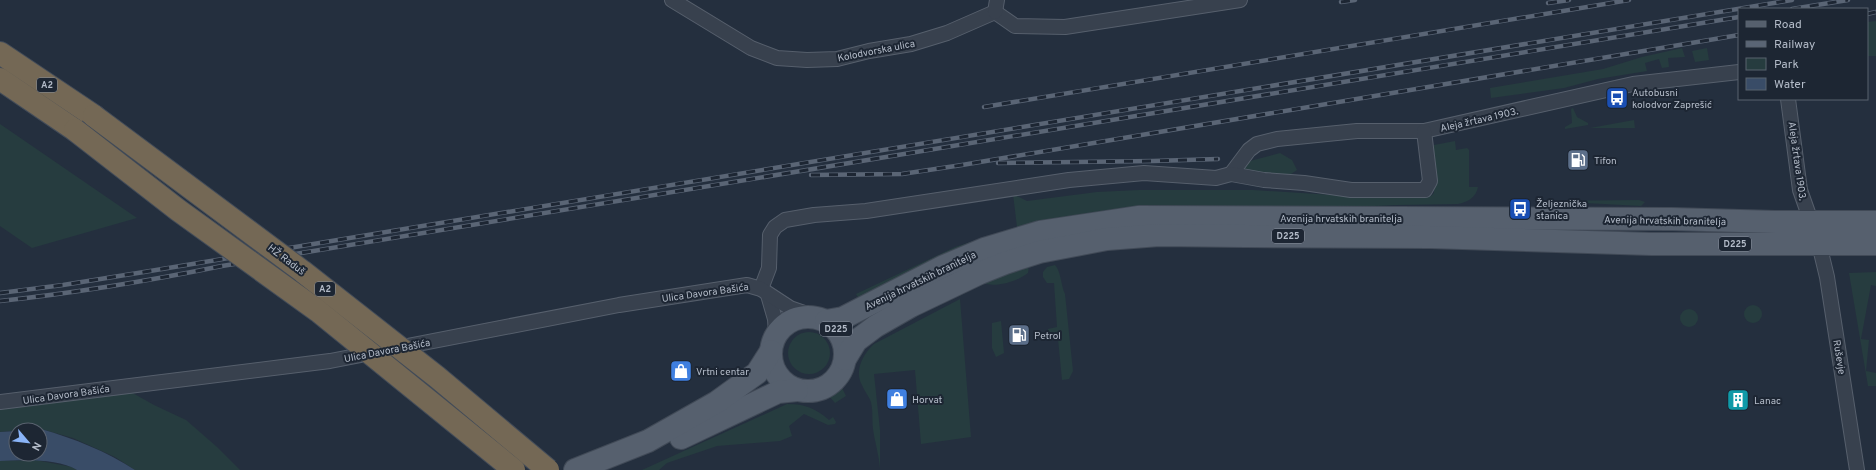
<svg xmlns="http://www.w3.org/2000/svg" width="1876" height="470" font-family="Overpass,sans-serif">
<style>
.green{fill:#263c3f}
.water{fill:#394c67}
.lines{fill:none;stroke-linecap:round;stroke-linejoin:round}
.minor-casing{stroke:#565f6c;stroke-width:16}
.primary-casing{stroke:#414a57;stroke-width:24}
.motorway-casing{stroke:#434c59;stroke-width:24}
.minor{stroke:#38414e;stroke-width:14}
.primary{stroke:#56606e;stroke-width:22}
.motorway{stroke:#746855;stroke-width:22}
.rail-casing{stroke:#5a6575;stroke-width:4.5}
.rail{stroke:#1d2633;stroke-width:3;stroke-dasharray:9;stroke-linecap:butt}
.motorway-bridge-casing{stroke:#434c59;stroke-width:24;stroke-linecap:butt}
.motorway-bridge{stroke:#746855;stroke-width:22}
.labels{text-anchor:middle;stroke-width:4;stroke-linejoin:round;paint-order:stroke}
.shield{fill:#1d2633;stroke:#878f9c;stroke-width:1}
.shield-label{font-size:9px;font-weight:bold;fill:#b4bcc9}
.street-label{font-size:10px;fill:#b4bcc9;stroke:#1d2633}
.poi-label{font-size:10px;fill:#b4bcc9;stroke:#1d2633;text-anchor:start}
</style>
<rect width="100%" height="100%" fill="#242f3e"/>
<g class="green">
<path d="M1876 21V56H1867V22Z"/>
<path d="M1682 48 1685 57 1668 58 1669 67 1662 68 1659 59 1645 63 1647 71 1598 79 1564 88 1491 98 1490 88 1603 69 1642 57Z"/>
<path d="M1707 48 1709 60 1695 62 1692 51Z"/>
<path d="M1573 108 1577 117 1588 123V125L1565 129V127L1572 123 1571 109Z"/>
<path d="M1634 120 1635 128H1590Z"/>
<path d="M0 124 137 218 32 248 0 226Z"/>
<path d="M1455 141 1456 150 1467 148 1469 150V187H1478C1476 198 1467 202 1458 204L1398 205 1375 206 1361 210 1278 208 859 299 856 294 955 247 1017 227 1013 194 1027 201 1097 192 1139 190H1253L1333 195 1431 196 1434 193V145Z"/>
<path d="M1280 153 1292 160 1297 170 1285 178 1244 172V165L1250 161Z"/>
<path d="M1639 200 1645 202 1641 206 1548 201Z"/>
<path d="M1055 265C1061 271 1061 286 1065 294L1073 371 1069 379 1062 380 1058 339 1048 341V329L1057 327 1054 283H1047L1043 277V272L1047 267Z"/>
<path d="M1029 266 1028 273C1018 281 996 288 983 283L984 281Z"/>
<path d="M1876 272V286L1871 285 1861 339 1869 340 1866 371 1876 373V386H1868L1849 273Z"/>
<path d="M960 299 971 437 921 444 915 370 874 374 880 430V469C879 455 875 443 873 429 872 421 873 410 871 402 869 396 864 391 862 385 854 371 863 354 874 344Z"/>
<circle cx="1753" cy="314" r="9"/>
<circle cx="1689" cy="318" r="9"/>
<path d="M1001 321 1004 353 996 357 992 348V323Z"/>
<circle cx="809" cy="353" r="21"/>
<path d="M842 388 846 396 835 403 829 396Z"/>
<path d="M129 391 154 405 186 420 217 447 240 470H135L115 457 73 438 41 429 0 432V407Z"/>
<path d="M787 404C805 404 815 408 829 420L833 417 836 422 835 424 828 425 804 414 789 426 792 436 780 441 717 446 667 463 659 470H642Z"/>
<path d="M35 460 72 467 77 470H0V461Z"/>
</g>
<path class="water" d="M41 429C75 439 106 451 135 470H77C58 458 23 460 0 461V432L16 431V454H40V430H31Z"/>
<g class="lines">
<g class="minor-casing">
<g id="minor">
<path d="M672 0 751 48 777 58 807 60 837 59 869 51 911 44 947 33 995 12 1015 26 1065 27 1240 0"/>
<path d="M995 12 997 0"/>
<path d="M1788 99 1800 190 1819 244 1827 277 1857 470"/>
<path d="M1231 174 1249 150 1257 144 1277 139 1357 131H1424L1633 84 1739 72"/>
<path d="M761 289 769 268 770 235 775 227 785 220 814 215 866 211 1069 180 1144 173 1216 178 1231 174 1264 180 1304 183 1351 190H1425L1430 181 1424 131"/>
<path d="M768 295 775 319 776 334"/>
<path d="M0 402 330 361 619 305 747 285 761 289 790 308 816 317"/>
</g>
</g>
<g class="primary-casing">
<g id="primary">
<circle cx="808" cy="354" r="37"/>
<path d="M826 321 843 318 944 266 984 249 1040 232 1139 217 1672 219 1775 222H1876"/>
<path d="M845 359 856 341 876 326 911 306 980 273 1005 263 1039 252 1107 239 1159 235 1245 236 1430 237 1651 244H1876"/>
<path d="M681 438 778 392 797 390"/>
<path d="M575 470 648 441 717 402 757 373 771 351"/>
</g>
</g>
<g class="motorway-casing">
<g id="motorway">
<path d="M0 53 94 116"/>
<path d="M0 79 75 130"/>
</g>
</g>
<use href="#minor" class="minor"/>
<use href="#primary" class="primary"/>
<use href="#motorway" class="motorway"/>
<g class="rail-casing">
<g id="rail">
<path d="M1341 2 1355 0"/>
<path d="M1548 3 1569 0"/>
<path d="M1792 9 1848 0"/>
<path d="M1867 14 1876 12"/>
<path d="M984 107 1629 0"/>
<path d="M998 163 1153 161 1218 159"/>
<path d="M811 175 902 174 962 165 1739 35"/>
<path d="M0 293 63 285 144 272 1792 0"/>
<path d="M0 301C75 293 148 281 222 266L1739 17"/>
</g>
</g>
<use href="#rail" class="rail"/>
<g class="motorway-bridge-casing">
<g id="motorway-bridge">
<path d="M94 116 302 271 437 377 548 470"/>
<path d="M75 130 178 210 318 311 514 470"/>
</g>
</g>
<use href="#motorway-bridge" class="motorway-bridge"/>
</g>
<defs>
<g id="bus-square" transform="scale(1.15)"><rect x="-9" y="-9" width="18" height="18" rx="4" fill="#1a4fb4" stroke="#1d2633"/><path d="M-5-6H5V4H4V6H2V4H-2V6H-4V4H-5ZM-3.5-4V0h7V-4ZM-3.5 1.2v1.5H-2V1.2ZM2 1.2v1.5H3.5V1.2Z" fill="#fff"/></g>
<g id="fuel-square" transform="scale(1.15)"><rect x="-9" y="-9" width="18" height="18" rx="4" fill="#5c6f8a" stroke="#1d2633"/><path d="M-5.5-6h7V0h2V4h1.3V-2.5L3-4.5l.8-.8L6-3V5H2.5V1h-1V6h-7ZM-4.2-4.7v3.2H.2V-4.7Z" fill="#fff"/></g>
<g id="shop-square" transform="scale(1.15)"><rect x="-9" y="-9" width="18" height="18" rx="4" fill="#3f7fe0" stroke="#1d2633"/><path d="M-5-2.5h2.3a2.7 3.5 0 0 1 5.4 0H5L5.5 6h-11ZM-1.5-2.5h3a1.5 2.3 0 0 0-3 0Z" fill="#fff"/></g>
<g id="building-square" transform="scale(1.15)"><rect x="-9" y="-9" width="18" height="18" rx="4" fill="#0f9aa8" stroke="#1d2633"/><path d="M-4-6H4V6H1V3H-1V6H-4ZM-2.5-4.3h1.7v1.8h-1.7ZM.8-4.3h1.7v1.8H.8ZM-2.5-1h1.7V.8h-1.7ZM.8-1h1.7V.8H.8Z" fill="#fff"/></g>
</defs>
<g fill-rule="evenodd">
<use href="#bus-square" x="1617" y="98"/>
<use href="#fuel-square" x="1578" y="160"/>
<use href="#bus-square" x="1520" y="209"/>
<use href="#fuel-square" x="1019" y="335"/>
<use href="#shop-square" x="681" y="371"/>
<use href="#shop-square" x="897" y="399"/>
<use href="#building-square" x="1738" y="400"/>
</g>
<g class="labels">
<g class="shield">
<rect x="37" y="78" width="20" height="14" rx="3"/>
<rect x="1272" y="229" width="32" height="14" rx="3"/>
<rect x="1719" y="237" width="32" height="14" rx="3"/>
<rect x="315" y="282" width="20" height="14" rx="3"/>
<rect x="820" y="322" width="32" height="14" rx="3"/>
</g>
<g class="shield-label">
<text x="47" y="88">A2</text>
<text x="1288" y="239">D225</text>
<text x="1735" y="247">D225</text>
<text x="325" y="292">A2</text>
<text x="836" y="332">D225</text>
</g>
<g class="street-label">
<text transform="translate(876 50) rotate(-11)" y="4">Kolodvorska ulica</text>
<text transform="translate(1479 119) rotate(-13)" y="4">Aleja žrtava 1903.</text>
<text transform="translate(1798 161) rotate(82)" y="4">Aleja žrtava 1903.</text>
<text x="1341" y="222">Avenija hrvatskih branitelja</text>
<text transform="translate(1665 220) rotate(1)" y="4">Avenija hrvatskih branitelja</text>
<text transform="translate(287 259) rotate(37)" y="4">HŽ Raduš</text>
<text transform="translate(920 280) rotate(-26)" y="4">Avenija hrvatskih branitelja</text>
<text transform="translate(705 292) rotate(-8)" y="4">Ulica Davora Bašića</text>
<text transform="translate(387 350) rotate(-11)" y="4">Ulica Davora Bašića</text>
<text transform="translate(1840 357) rotate(81)" y="4">Ruševje</text>
<text transform="translate(66 394) rotate(-8)" y="4">Ulica Davora Bašića</text>
</g>
<g class="poi-label">
<text x="1632" y="96">Autobusni<tspan x="1632" dy="12">kolodvor Zaprešić</tspan></text>
<text x="1594" y="164">Tifon</text>
<text x="1536" y="207">Željeznička<tspan x="1536" dy="12">stanica</tspan></text>
<text x="1034" y="339">Petrol</text>
<text x="696" y="375">Vrtni centar</text>
<text x="912" y="403">Horvat</text>
<text x="1754" y="404">Lanac</text>
</g>
</g>
<rect x="1738" y="8" width="130" height="92" fill="#1d2633" stroke="#59626f"/>
<rect x="1746" y="21" width="20" height="6" fill="#56606e" stroke="#59626f"/>
<text x="1774" y="28" font-size="12" fill="#b4bcc9">Road</text>
<rect x="1746" y="41" width="20" height="6" fill="#5a6575" stroke="#59626f"/>
<text x="1774" y="48" font-size="12" fill="#b4bcc9">Railway</text>
<rect x="1746" y="58" width="20" height="12" fill="#263c3f" stroke="#59626f"/>
<text x="1774" y="68" font-size="12" fill="#b4bcc9">Park</text>
<rect x="1746" y="78" width="20" height="12" fill="#394c67" stroke="#59626f"/>
<text x="1774" y="88" font-size="12" fill="#b4bcc9">Water</text>
<g transform="translate(28 442) rotate(118)"><circle r="19" fill="#1d2633" stroke="#59626f"/>
<path d="M0-3L7 15L0 10L-7 15Z" fill="#8ab4f8"/>
<text y="-6" font-size="11" font-weight="bold" text-anchor="middle" fill="#b4bcc9">N</text>
</g>
</svg>
